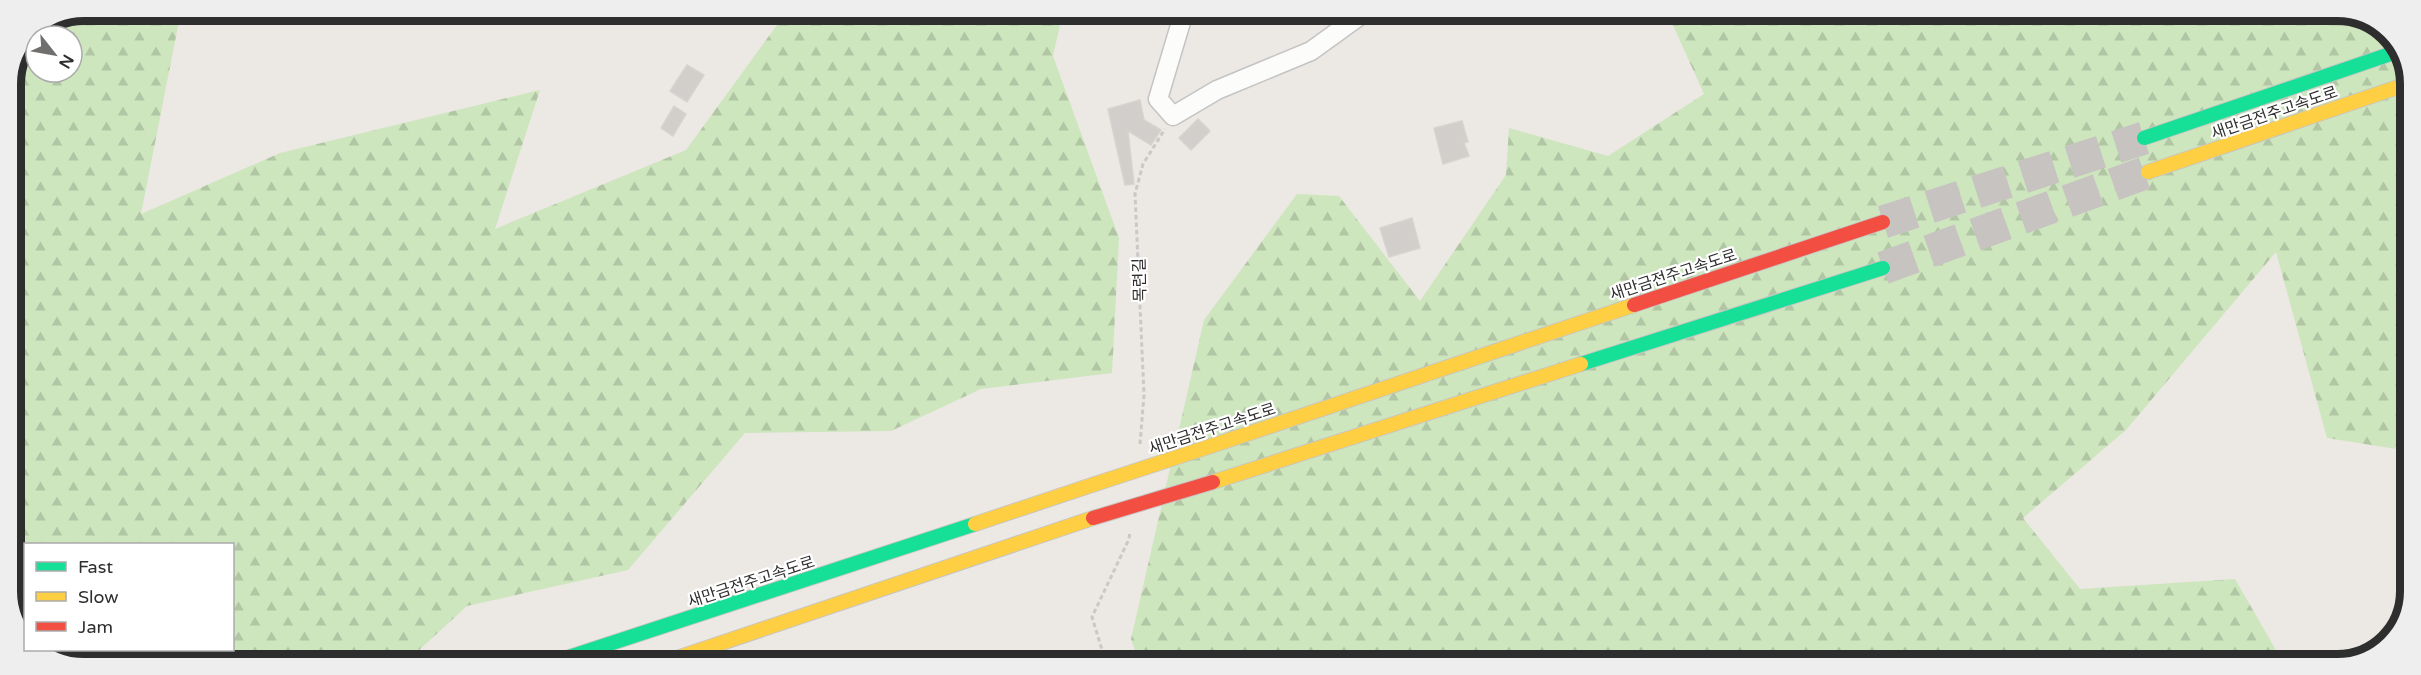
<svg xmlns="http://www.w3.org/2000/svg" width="2421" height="675" font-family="'Varela Round','Noto Sans KR',sans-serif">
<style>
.forest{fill:url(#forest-firs);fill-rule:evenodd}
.building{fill:#d1cecb;stroke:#d7d4d0;stroke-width:1.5}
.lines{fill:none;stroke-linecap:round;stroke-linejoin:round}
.highway-tunnel{stroke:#c6c3c0;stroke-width:33;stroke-dasharray:33 16;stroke-linecap:butt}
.street-casing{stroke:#c5c4c5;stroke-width:21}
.fast-casing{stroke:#c6c5c4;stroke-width:16}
.slow-casing{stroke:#c6c5c4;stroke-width:16}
.jam-casing{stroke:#c6c5c4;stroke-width:16}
.path{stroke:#c9c9c8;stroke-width:3;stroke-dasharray:4.5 3;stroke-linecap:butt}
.street{stroke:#fcfcfb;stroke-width:18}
.fast{stroke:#16e098;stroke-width:14}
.slow{stroke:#ffcf43;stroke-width:14}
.jam{stroke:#f24e42;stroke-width:14}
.slow-bridge-casing{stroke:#c6c5c4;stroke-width:16;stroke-linecap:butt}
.jam-bridge-casing{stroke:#c6c5c4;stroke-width:16;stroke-linecap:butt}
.slow-bridge{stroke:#ffcf43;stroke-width:14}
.jam-bridge{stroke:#f24e42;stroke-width:14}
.labels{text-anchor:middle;stroke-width:4.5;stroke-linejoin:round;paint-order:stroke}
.street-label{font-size:16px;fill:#2e2e2e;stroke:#fff}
.rim{fill:none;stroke:#2e2e2e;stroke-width:8}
</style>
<defs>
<pattern id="forest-firs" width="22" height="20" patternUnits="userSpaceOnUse" patternTransform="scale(1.5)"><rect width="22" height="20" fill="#cee6be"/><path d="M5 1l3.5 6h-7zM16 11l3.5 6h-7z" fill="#b1c6a4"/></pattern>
</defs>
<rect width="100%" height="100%" fill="#ece8e4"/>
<g class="forest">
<path d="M84 11H181L141 214 280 153 540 90 495 229 686 150 787 11 1063 12 1053 56 1119 238 1112 373 981 389 891 431 745 433 628 570 467 606 406 662H138L108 650H232V544H26L25 618 19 615 11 596V84L32 32ZM36 36H72V72H36Z"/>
<path d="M1667 12 2355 13 2392 36 2410 79 2409 451 2327 438 2276 252 2126 430 2023 518 2080 589 2235 579 2284 664H1591L1570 656V664L1139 663 1131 639 1204 320 1297 194 1339 196 1420 301 1506 175 1509 128 1608 156 1704 94Z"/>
</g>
<g class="building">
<path d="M687 65 704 75 687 102 670 91Z"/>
<path d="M1140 100 1144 120 1161 130 1151 145 1128 131 1134 184 1125 185 1108 109Z"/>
<path d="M674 106 686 114 673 136 661 128Z"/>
<path d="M1198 119 1210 131 1191 150 1179 138Z"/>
<path d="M1462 121 1468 142 1464 143 1469 156 1443 164 1434 128Z"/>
<path d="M1412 218 1420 248 1389 257 1380 228Z"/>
</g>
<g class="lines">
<g class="highway-tunnel">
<path d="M1883 222 2144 138"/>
<path d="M1883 268 2148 172"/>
</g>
<g class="street-casing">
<path id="street" d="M1184 12 1158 99 1173 116 1217 90 1311 51 1365 12"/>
</g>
<g class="fast-casing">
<g id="fast">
<path d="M2144 138 2399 51"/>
<path d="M1581 364 1883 268"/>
<path d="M551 663 975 524"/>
</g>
</g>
<g class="slow-casing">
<g id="slow">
<path d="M2148 172 2410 83"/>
<path d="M1211 446 1634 305"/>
<path d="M1213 482 1581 364"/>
<path d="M975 524 1092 485"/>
<path d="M662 663 1093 518"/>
</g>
</g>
<g class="jam-casing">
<path id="jam" d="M1634 305 1883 222"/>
</g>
<g class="path">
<path d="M1140 444 1144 395 1135 194 1143 164 1165 129"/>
<path d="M2398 572 2408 586"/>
<path d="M1106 663 1092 617 1129 539 1130 531"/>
</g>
<use href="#street" class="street"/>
<use href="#fast" class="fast"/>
<use href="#slow" class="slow"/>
<use href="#jam" class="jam"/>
<g class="slow-bridge-casing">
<path id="slow-bridge" d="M1092 485 1211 446"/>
</g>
<g class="jam-bridge-casing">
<path id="jam-bridge" d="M1093 518 1213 482"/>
</g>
<use href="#slow-bridge" class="slow-bridge"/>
<use href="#jam-bridge" class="jam-bridge"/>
</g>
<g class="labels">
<g class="street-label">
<text transform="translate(2274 112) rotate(-19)" y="6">새만금전주고속도로</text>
<text transform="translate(1673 274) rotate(-18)" y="6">새만금전주고속도로</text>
<text transform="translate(1139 280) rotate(-91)" y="6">목련길</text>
<text transform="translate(1212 428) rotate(-18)" y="6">새만금전주고속도로</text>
<text transform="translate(751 581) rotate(-18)" y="6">새만금전주고속도로</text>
</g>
</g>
<path d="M0 0H2421V675H0ZM84 21H2337A63 63 0 0 1 2400 84V591A63 63 0 0 1 2337 654H84A63 63 0 0 1 21 591V84A63 63 0 0 1 84 21Z" fill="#eee" fill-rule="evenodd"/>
<path class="rim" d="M84 21H2337A63 63 0 0 1 2400 84V591A63 63 0 0 1 2337 654H84A63 63 0 0 1 21 591V84A63 63 0 0 1 84 21Z"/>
<rect x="24" y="543" width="210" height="108" fill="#ffffff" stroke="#ababab" stroke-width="1.5"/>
<rect x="36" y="562" width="30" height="9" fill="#16e098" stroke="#ababab" stroke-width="1.5"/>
<text x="78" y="573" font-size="18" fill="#2e2e2e">Fast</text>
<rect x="36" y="592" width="30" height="9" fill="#ffcf43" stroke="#ababab" stroke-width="1.5"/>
<text x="78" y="603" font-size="18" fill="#2e2e2e">Slow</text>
<rect x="36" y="622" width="30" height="9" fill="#f24e42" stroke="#ababab" stroke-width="1.5"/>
<text x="78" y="633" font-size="18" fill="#2e2e2e">Jam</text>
<g transform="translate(54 54) rotate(121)"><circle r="28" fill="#ffffff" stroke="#ababab" stroke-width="1.5"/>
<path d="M0-4.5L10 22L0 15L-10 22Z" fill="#706f6e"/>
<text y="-9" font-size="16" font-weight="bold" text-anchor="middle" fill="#2e2e2e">N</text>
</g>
</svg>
